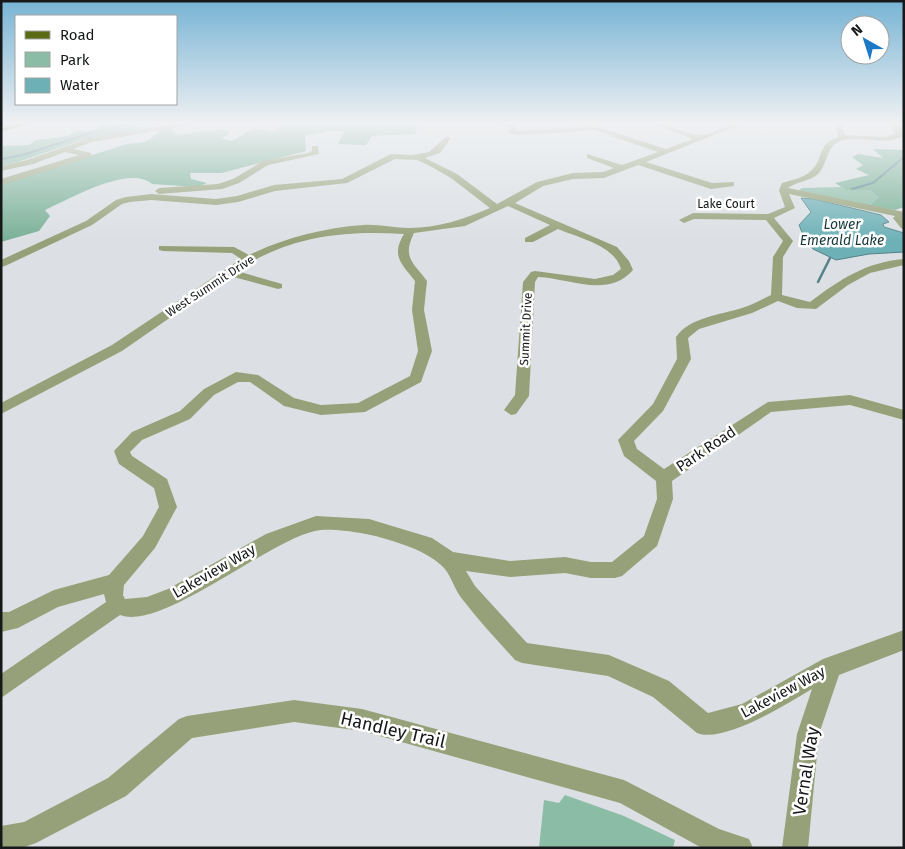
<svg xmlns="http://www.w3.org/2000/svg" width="905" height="849" font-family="'Fira Sans',sans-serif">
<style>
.green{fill:#8bbca5}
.forest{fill:#79b097}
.water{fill:#6db1b7;stroke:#538388}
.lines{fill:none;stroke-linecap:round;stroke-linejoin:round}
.stream-far1{stroke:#538388;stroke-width:2}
.stream{stroke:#538388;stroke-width:2.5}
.minor{fill:#96a179;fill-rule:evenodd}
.major{fill:#5a6b14;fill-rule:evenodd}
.labels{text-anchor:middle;stroke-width:5;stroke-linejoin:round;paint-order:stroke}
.far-street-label{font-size:12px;fill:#161819;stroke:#fff}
.far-water-label{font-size:14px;font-style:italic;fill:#16383b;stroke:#fff}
.street-label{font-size:15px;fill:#161819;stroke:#fff}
.near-street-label{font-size:18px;fill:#161819;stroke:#fff}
</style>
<rect width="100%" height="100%" fill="#dce0e4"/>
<g class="green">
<path d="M841 187 846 190H870L878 198 869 206 798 191 802 188Z"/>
<path d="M565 795 624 816 675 840 673 848H539L544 800 559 803Z"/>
</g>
<g class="forest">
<path d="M109 122H157L138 124 132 127H161C140 131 118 133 96 137 64 144 34 159 1 166V146L29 145 36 140 68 136 76 131 96 130 100 125Z"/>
<path d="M284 122H418L415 134 372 136 366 145 338 144 344 131H329L305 136 306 151 222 173H190L191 179 207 183 197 187 152 184C129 164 68 200 45 210L50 216 39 231 1 242V184L127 144C133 143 142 143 147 141 157 135 160 127 172 129L177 135 221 129 230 132 222 139 232 141 253 128 272 132Z"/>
<path d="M873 149 904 150V207L895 210 869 206 878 198 870 190H846L835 183 869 175 856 169 863 165 852 157 858 154 883 158Z"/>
</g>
<path class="water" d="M801 198 814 199 881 215 889 222 883 224 884 227 904 233V252L869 254 836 260 813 249 804 237 799 225 811 212Z"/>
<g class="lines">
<g class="stream-far1">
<path d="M1 159 23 155 93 132 139 122"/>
<path d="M852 189 873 183 904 157"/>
</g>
<path class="stream" d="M818 282 830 258"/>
<g class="minor">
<path d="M11 122 1 128V123Z"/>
<path d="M189 122H207L92 142 73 149 91 153V157L1 185V179L79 155 65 152 33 164 1 171V166L27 160 90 138Z"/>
<path d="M262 122H269L264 127 260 125Z"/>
<path d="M488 122 516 124V130L519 131 595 126 666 149 693 139 648 122C664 122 691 137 702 135 718 133 730 122 747 122L646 162 712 183 734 182V186L711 189 638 165 604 178 573 179 543 186 515 203 617 247 629 261 633 270C608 299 569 278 538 277L535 282 529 396 516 414 511 415 504 410 515 395 523 282 531 272 535 271 595 279 613 275 621 269C614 245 579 238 558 229L533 242H525V238L550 225 508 206 465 226 414 233C402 258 413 262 427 281L424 310 432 351 421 382 365 412 321 415 284 406 250 382H238L214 395 190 419 142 440 130 452 132 456 167 479 177 507 155 548 124 585 123 595 125 599 147 597 168 589 266 534 316 516 369 519 432 538 453 552 510 561 565 557 591 562H612L644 536 657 499 656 481 624 456 618 440 653 404 677 359 676 337C690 317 720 315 742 308 752 305 761 300 771 295L773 257 783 241 766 220 694 219 684 223 679 220 693 213 768 214 785 207 779 190 782 183C792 180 804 178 812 170 824 158 817 144 838 137L836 127 828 122 842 124 845 135 885 137 895 134 894 130 886 122H894L902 129V137C882 145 863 136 843 140 826 144 829 161 819 173 810 182 797 181 788 188L904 212V229L901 228 893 218 895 216 789 194 795 208 774 218 793 241 783 257 782 295 810 302C839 280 866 262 904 259V265L870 273 848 285 816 309 797 308 778 301 752 313 699 329 688 338 691 359 663 411 634 441 637 449 664 469 768 402 850 395 904 410V420L850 405 771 412 672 481 673 499 657 546 622 576 615 578H591L565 573 510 577 466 571 475 586 527 643 609 655 669 681 708 713 742 704 823 659 904 630V650L839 675 819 734 808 848H782L797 734 812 689C788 703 724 744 697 733L653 697 608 676 522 663 515 660C497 640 479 621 463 600 454 590 451 573 441 565 425 551 406 545 386 539 370 534 332 527 315 531 266 542 161 631 120 615L1 698V674L106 602 104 594 58 607 18 628 1 632V612H9L54 590 109 575 143 536 159 507 154 488 119 464 114 451 132 432 180 411 204 389 236 372 258 375 294 398 321 405 358 403 410 376 418 351 412 310 415 281C401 263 391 256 404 234 344 230 288 236 237 271L282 284V288L278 289 230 276 122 351 1 414V403L112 345 241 259 232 253 163 251 159 250V246L234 247 249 255C284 238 323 228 363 225 378 224 394 228 409 228 438 228 464 219 490 208L451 178 428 165 417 160 395 159 347 183 275 191 238 202 216 205 151 200 130 202 122 204 92 225 5 266 1 267V260L86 221 116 200 126 197 151 194 216 199 237 196 274 185 342 179 391 154 413 155 429 152 447 136 451 138 440 153 425 158 457 174 497 204 537 182 573 173 603 172 614 168 587 158V154L622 165 658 152 594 130 518 135 509 133V127Z"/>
<path d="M312 146H318L319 154 268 165 239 183 222 189 159 194 155 191 159 188 218 184 233 179 263 161 308 153 312 151Z"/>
<path d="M294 700 362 709 624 780 719 829 749 839 753 848H702L620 803 362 731 294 722 192 738 126 796 36 843 22 848H1V826L24 822 108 778 179 719 187 716Z"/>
</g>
<path class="major" d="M23 122H35L1 132V128Z"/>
</g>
<linearGradient id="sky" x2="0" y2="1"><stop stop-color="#77b3d4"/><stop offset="0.51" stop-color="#eff1f3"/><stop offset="1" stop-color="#eff1f3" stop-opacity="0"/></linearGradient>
<rect width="905" height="241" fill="url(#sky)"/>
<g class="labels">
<g class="far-street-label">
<text x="726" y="208">Lake Court</text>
<text transform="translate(210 286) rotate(-33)" y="4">West Summit Drive</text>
<text transform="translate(526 329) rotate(-87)" y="4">Summit Drive</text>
</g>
<g class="far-water-label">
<text x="842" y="229">Lower<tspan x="842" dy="16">Emerald Lake</tspan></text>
</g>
<g class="street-label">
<text transform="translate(706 449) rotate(-34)" y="5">Park Road</text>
<text transform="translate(214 571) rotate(-30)" y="5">Lakeview Way</text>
<text transform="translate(783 692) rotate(-28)" y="5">Lakeview Way</text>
</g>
<g class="near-street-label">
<text transform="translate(393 730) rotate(13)" y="6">Handley Trail</text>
<text transform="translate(806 771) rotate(-81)" y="6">Vernal Way</text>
</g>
</g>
<rect width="905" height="849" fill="none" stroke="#161819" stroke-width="5"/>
<rect x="15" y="15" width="162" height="90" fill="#ffffff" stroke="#a2a3a3"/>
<rect x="25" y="31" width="25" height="8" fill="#5a6b14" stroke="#a2a3a3"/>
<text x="60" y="40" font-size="15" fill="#161819">Road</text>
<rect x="25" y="52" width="25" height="15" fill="#8bbca5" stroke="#a2a3a3"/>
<text x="60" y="65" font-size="15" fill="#161819">Park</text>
<rect x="25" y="78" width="25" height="15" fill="#6db1b7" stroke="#a2a3a3"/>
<text x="60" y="90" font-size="15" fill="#161819">Water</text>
<g transform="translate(865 40) rotate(321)"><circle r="24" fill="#ffffff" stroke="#a2a3a3"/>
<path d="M0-4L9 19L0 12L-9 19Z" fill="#1d78c5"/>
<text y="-8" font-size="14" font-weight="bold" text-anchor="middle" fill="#161819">N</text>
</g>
</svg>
